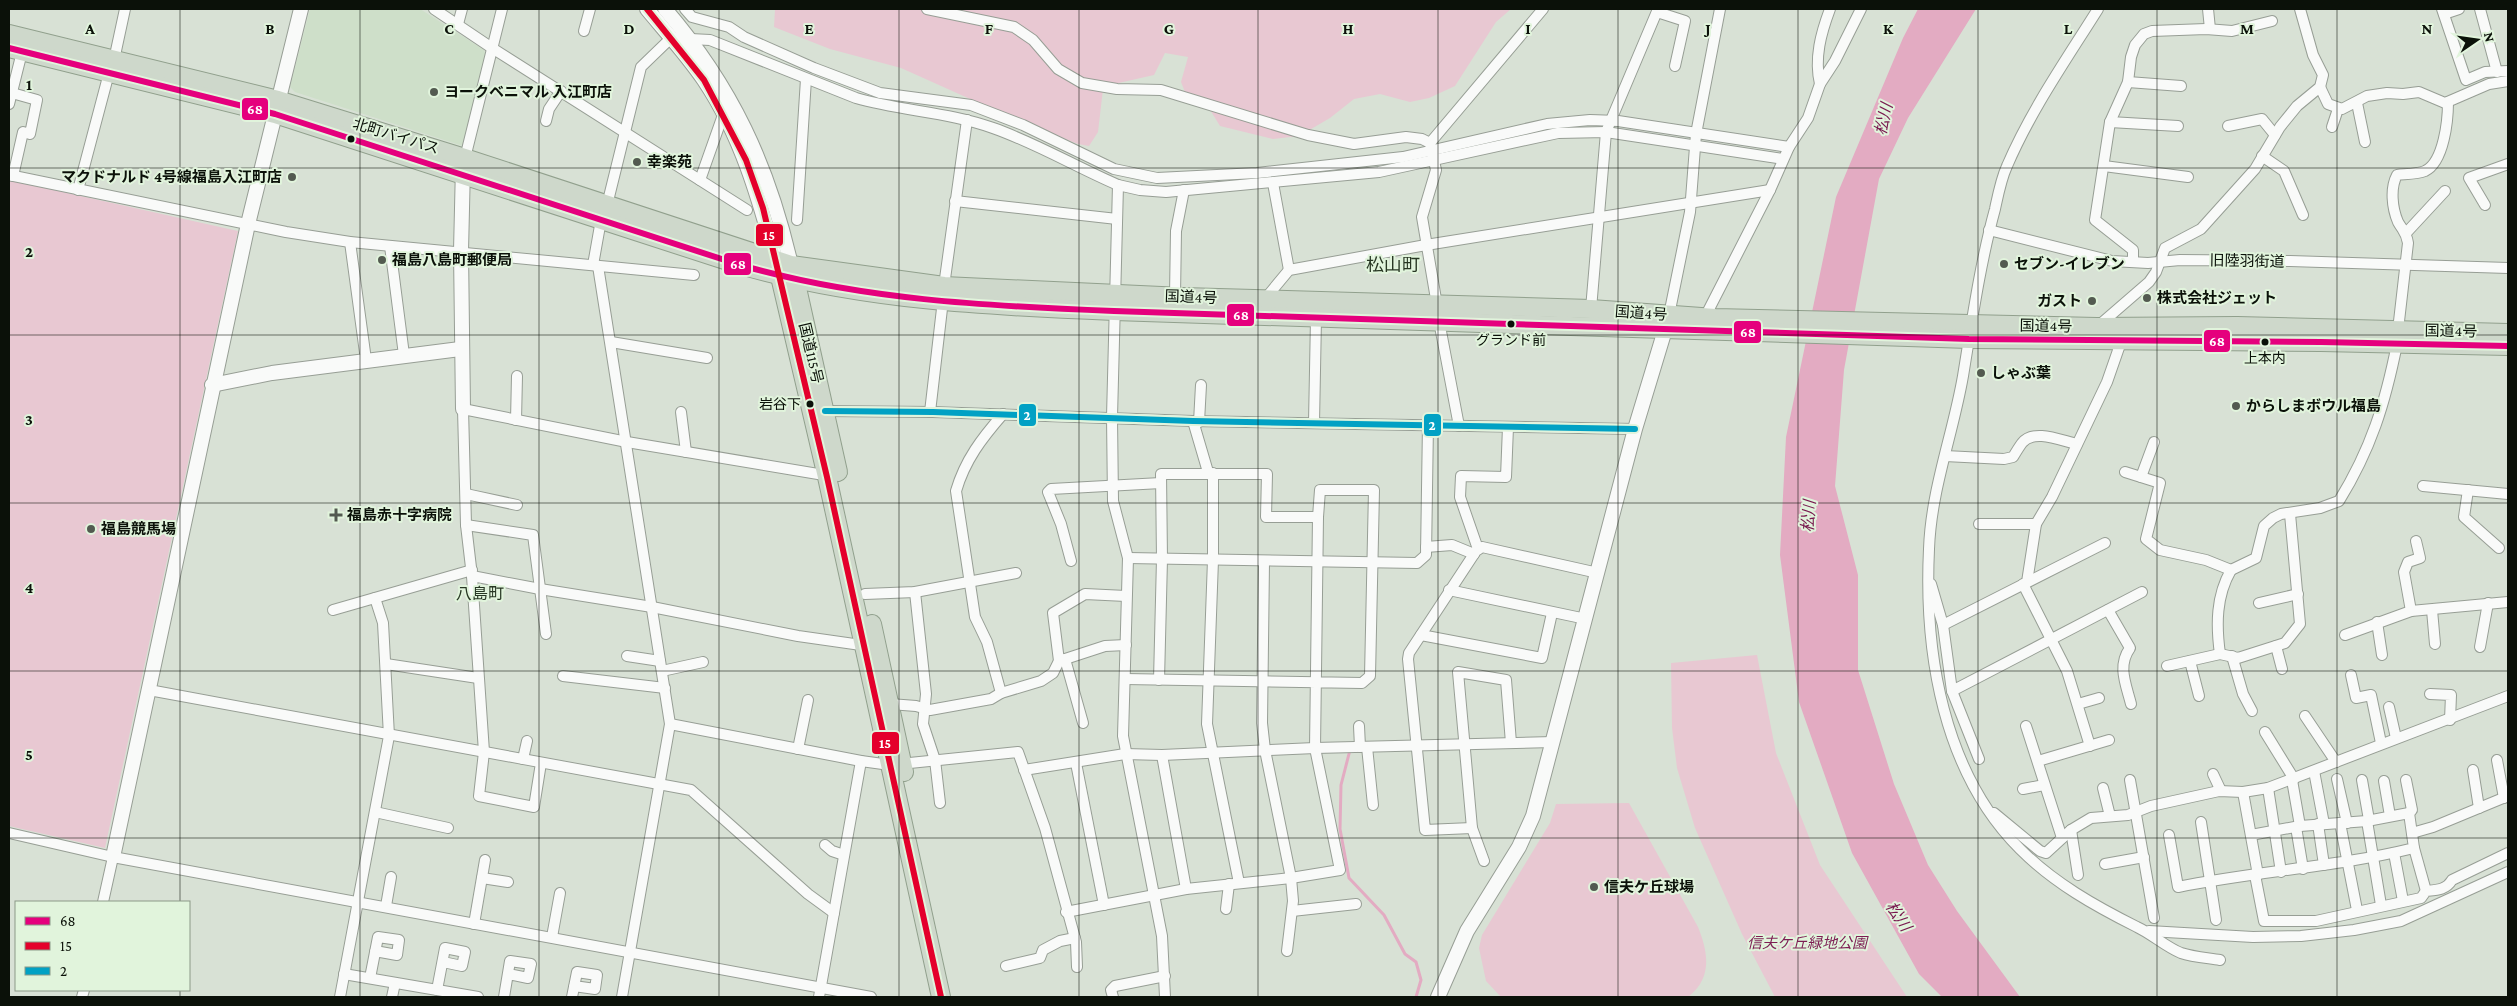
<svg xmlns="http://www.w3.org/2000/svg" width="2517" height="1006" font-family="'Crimson Pro','Noto Sans JP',serif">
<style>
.built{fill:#cedfc9}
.green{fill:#e8c8d2}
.water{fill:#e3abc2}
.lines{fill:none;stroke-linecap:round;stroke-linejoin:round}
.stream{stroke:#e3abc2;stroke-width:3}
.street-casing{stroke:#979e95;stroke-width:12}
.secondary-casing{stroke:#979e95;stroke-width:16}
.highway-casing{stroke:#91a08d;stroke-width:20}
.street{stroke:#f9faf9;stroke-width:10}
.secondary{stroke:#f9faf9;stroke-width:14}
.highway{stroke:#ced8cb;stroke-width:18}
.bus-1-casing{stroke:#e1f4dc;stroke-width:10}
.bus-2-casing{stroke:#e1f4dc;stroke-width:10}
.bus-3-casing{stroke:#e1f4dc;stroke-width:10}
.bus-1{stroke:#e5007d;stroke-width:6}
.bus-2{stroke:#e4002b;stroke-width:6}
.bus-3{stroke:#01a1c4;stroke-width:6}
.grid{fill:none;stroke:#0b1109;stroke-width:1;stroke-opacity:0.55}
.poi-dot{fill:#535a50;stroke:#e1f4dc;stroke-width:2}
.bus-dot{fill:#0b1109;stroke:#e1f4dc;stroke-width:2}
.labels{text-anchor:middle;stroke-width:4;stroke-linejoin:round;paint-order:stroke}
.bus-label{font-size:14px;fill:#0b1109;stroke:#e1f4dc}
.poi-label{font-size:15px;font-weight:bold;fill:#0b1109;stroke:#e1f4dc;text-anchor:start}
.street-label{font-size:15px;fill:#0b1109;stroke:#e1f4dc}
.park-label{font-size:15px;font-style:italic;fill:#7d1d53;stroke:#e1f4dc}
.water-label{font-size:16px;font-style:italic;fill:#78184e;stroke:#e1f4dc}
.neighbourhood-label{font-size:16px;fill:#283724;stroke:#e1f4dc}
.quarter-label{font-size:18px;fill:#283724;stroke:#e1f4dc}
.grid-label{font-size:16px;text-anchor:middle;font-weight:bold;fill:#0b1109;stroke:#e1f4dc;stroke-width:4;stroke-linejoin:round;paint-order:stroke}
.line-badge{stroke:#e1f4dc;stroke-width:2}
.badge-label{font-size:14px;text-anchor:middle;font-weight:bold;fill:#fff}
</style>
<rect width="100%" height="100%" fill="#d8e1d5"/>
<path class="built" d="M310 9H420L484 50 486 56 463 146 295 92 290 87Z"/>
<g class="green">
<path d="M775 9H1511L1496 22 1455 86 1429 98 1410 102 1380 94 1354 99 1330 118 1299 136 1273 139 1220 126 1204 100 1185 92 1181 82 1188 57 1165 53 1154 75 1114 84 1103 89 1098 132 1089 146 1078 144 1008 116 901 68 830 49 774 27Z"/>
<path d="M9 180 238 231 105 848 9 826Z"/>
<path d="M1757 655 1776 753 1820 865 1907 997H1775L1742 934 1695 828 1677 768 1672 728 1671 663Z"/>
<path d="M1629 803 1698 927C1708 952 1713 978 1688 997H1501L1486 981 1479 948 1482 935 1550 823 1556 804Z"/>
</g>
<path class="water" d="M1918 9H1976L1908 118 1879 179 1844 370 1835 486 1858 575V670L1894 784 1928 865 1957 911 2020 997H1942L1919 974 1852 853 1799 702 1780 555 1786 437 1836 197 1903 38Z"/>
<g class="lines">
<path class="stream" d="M1350 750 1341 785 1340 829 1349 878 1384 915 1405 954 1416 962 1421 980 1416 997"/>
<g class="street-casing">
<g id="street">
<path d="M434 9 492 48 747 210"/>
<path d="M685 9 692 17 729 27 744 37 814 68 880 93 971 105 1023 125 1114 169 1157 178 1257 173 1403 157 1547 124 1590 120 1618 121 1789 147"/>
<path d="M927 9 1014 27 1033 40 1058 69 1082 83 1117 89 1161 90 1308 135 1354 144 1406 137 1422 139 1430 143 1436 170 1422 217 1437 305"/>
<path d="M2098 9C2066 60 2031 110 2007 166 2001 179 1998 195 1995 209 1980 264 1972 321 1963 376 1953 434 1931 490 1929 549 1924 653 1943 772 2020 849 2054 883 2095 906 2137 927 2152 934 2166 947 2181 953 2193 957 2208 958 2220 960"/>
<path d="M2208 9 2210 29"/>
<path d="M2442 9 2466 80 2485 72 2508 71"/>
<path d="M2480 9 2497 72"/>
<path d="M1657 12 1685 21 1675 66"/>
<path d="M2444 14 2459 9"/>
<path d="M458 24 462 9"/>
<path d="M584 31 590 9"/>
<path d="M114 60 125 9"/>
<path d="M2128 82 2181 86"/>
<path d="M1820 84C1814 58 1821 33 1830 9"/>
<path d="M2320 87 2328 104 2342 109 2367 96 2387 93 2403 94 2419 92 2445 103 2489 84 2508 81"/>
<path d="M12 93 37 100 30 134 23 132 13 176"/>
<path d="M2357 103 2365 142"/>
<path d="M9 104 22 52"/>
<path d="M546 121 549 109 561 91"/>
<path d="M2110 122 2178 126"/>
<path d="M2228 126 2262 119 2275 135"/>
<path d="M2332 127 2338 109"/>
<path d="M1430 143 1543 9"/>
<path d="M2262 156 2284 171 2303 215"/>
<path d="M465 158 502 9"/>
<path d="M2104 166 2188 177"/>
<path d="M9 175 286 232 350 242 694 275"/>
<path d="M700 180 723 115"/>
<path d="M1273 183 1289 270"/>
<path d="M1118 185 1112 417 1113 501 1128 558 1123 736 1162 936 1165 997"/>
<path d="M78 190 109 73"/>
<path d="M955 201 1117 219"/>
<path d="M607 205 641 67 671 38 710 40 856 98C901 111 949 112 993 128 1036 143 1076 167 1118 185L1140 190 1166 192 1379 172 1558 133 1606 132 1783 159"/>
<path d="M2485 205 2469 178 2508 164"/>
<path d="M797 220 806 79"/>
<path d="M1989 230 2112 261 2148 263 2180 260 2290 261 2508 268"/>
<path d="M2407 232 2445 191"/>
<path d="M350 242 366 360"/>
<path d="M390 246 404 355"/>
<path d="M2133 262V250L2095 220 2110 122 2128 82 2131 57 2135 45 2144 34 2152 31 2206 29 2232 31 2272 21"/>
<path d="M593 265 601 220"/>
<path d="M598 266 670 724 622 997"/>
<path d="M944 286 967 120"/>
<path d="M1175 296 1176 231 1184 190"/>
<path d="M1265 299 1289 270 1426 245 1770 190"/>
<path d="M1591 309 1606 132 1658 9"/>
<path d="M1669 315 1690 212 1696 134 1720 9"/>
<path d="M1705 317 1770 190 1789 147 1808 118 1820 84 1835 61 1861 9"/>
<path d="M1439 321 1459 426"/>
<path d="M2097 327 2149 282 2156 272 2165 248 2201 229 2255 169 2280 127 2297 106 2320 87 2323 75 2313 55 2300 9"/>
<path d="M2398 330 2408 243C2406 231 2403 231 2398 222 2392 208 2390 188 2397 175 2406 174 2417 174 2425 171 2444 162 2448 120 2448 102"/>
<path d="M611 342 707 358"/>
<path d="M825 411 933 412 1193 421 1635 429"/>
<path d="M681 412 686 452"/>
<path d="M930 412 943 300"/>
<path d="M516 420 517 376"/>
<path d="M1193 421 1208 472"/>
<path d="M1199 422 1201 385"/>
<path d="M1314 423 1316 318"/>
<path d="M1945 456 2004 459 2013 457C2016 452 2019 447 2022 443 2034 428 2062 441 2077 444"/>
<path d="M2125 472 2160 483 2146 539 2160 550 2206 560 2231 570C2216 596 2216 625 2220 654"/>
<path d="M1213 473V560L1207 724 1239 883"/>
<path d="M2141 477 2154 442"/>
<path d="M2423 486 2508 494"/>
<path d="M2468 490 2464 517 2499 548"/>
<path d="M466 494 517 505"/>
<path d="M1979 524H2036"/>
<path d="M466 525 533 535 546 634"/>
<path d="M1426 547 1452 545 1474 554"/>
<path d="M1478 549 1460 497 1461 476 1506 477 1508 427"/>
<path d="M1128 558 1417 563 1426 555 1428 424"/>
<path d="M1071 561 1061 524 1048 492 1051 489 1161 483"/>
<path d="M1264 562 1262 723 1265 750 1291 878 1293 901 1287 951"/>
<path d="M2231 570 2256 558 2264 526 2273 518 2281 514 2320 508 2339 501C2371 449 2385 404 2397 344"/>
<path d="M472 576 540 589 652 607 798 636 868 646"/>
<path d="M2027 582 2036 524 2052 497 2107 382 2122 339"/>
<path d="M1931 584 1943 625 1952 691 2142 592"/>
<path d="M2023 584 2067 671 2090 746"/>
<path d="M1449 590 1586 619"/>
<path d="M915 592 926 694 923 724 935 760 940 803"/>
<path d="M865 594 915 592 1016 573"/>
<path d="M1126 596 1085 594 1053 613 1059 661 1105 646 1126 645"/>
<path d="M2259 603 2298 594"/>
<path d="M333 610 472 570"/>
<path d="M2108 610 2130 648C2117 666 2126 684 2131 704"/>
<path d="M2432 610 2435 644"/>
<path d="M2411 611 2404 572 2408 562 2420 558 2416 541"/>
<path d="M2377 622 2382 655"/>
<path d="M1943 625 2105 543"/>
<path d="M1421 635 1542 658 1552 613"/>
<path d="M2345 635 2411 611 2508 602"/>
<path d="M2276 646 2282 669"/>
<path d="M2480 647 2488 603"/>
<path d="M627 656 660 661"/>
<path d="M2232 656 2243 694 2252 711"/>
<path d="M1065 659 1083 723"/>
<path d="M2190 661 2199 696"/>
<path d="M386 664 478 678"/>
<path d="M2167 666 2220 654 2238 658 2285 643 2300 624 2290 514"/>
<path d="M662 671 703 662"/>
<path d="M2351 675 2356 698 2371 695 2381 743"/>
<path d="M563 676 665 688"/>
<path d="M1125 679C1204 681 1283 681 1362 683L1370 676 1374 490H1320L1318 517 1315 748 1553 742"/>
<path d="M1159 680 1162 559 1161 474H1267L1266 517H1318"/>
<path d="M149 690 691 790 808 894 834 913"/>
<path d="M1952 691 1979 759"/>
<path d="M1001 693 987 642 975 617 956 491C965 460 982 438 1003 414"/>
<path d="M2430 694 2451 695 2450 720"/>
<path d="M890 704 916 706 930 710 991 699 1001 693 1041 681 1053 673 1059 661"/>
<path d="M2078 704 2099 698"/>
<path d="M2389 707 2396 738"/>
<path d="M2305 716 2336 762"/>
<path d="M670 724 861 761 890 765 1018 752 1045 828 1076 942 1077 967"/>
<path d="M1359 726 1360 747"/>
<path d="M2026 726 2062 838"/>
<path d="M2265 732 2294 779"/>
<path d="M1367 747 1373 805"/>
<path d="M798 749 808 700"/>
<path d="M1162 755 1186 889"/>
<path d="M523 759 527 741"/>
<path d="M2497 760 2504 798"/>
<path d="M2038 761 2109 740"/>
<path d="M541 763 534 807 479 796 484 752 472 576 466 525 463 409 627 442 830 476"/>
<path d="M1076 763 1104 905"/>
<path d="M1024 770 1125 754 1162 755 1315 748 1340 870 1291 878 1186 889 1066 912"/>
<path d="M2473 770 2479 808"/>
<path d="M2314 771 2324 824"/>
<path d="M2213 774 2221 791"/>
<path d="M2337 779 2347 823"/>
<path d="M2130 780 2154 918"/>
<path d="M2292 780 2300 826"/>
<path d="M2362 780 2369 820"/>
<path d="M2406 780 2412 810 2409 813"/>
<path d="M2384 781 2390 816"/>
<path d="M2103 788 2110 816"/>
<path d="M2268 788 2281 872"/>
<path d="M2023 789 2044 785"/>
<path d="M2243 792 2258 875"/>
<path d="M375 812 448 828"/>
<path d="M1994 813 2040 851 2046 853 2071 830 2091 818 2128 815 2151 806 2219 791 2243 792 2268 788 2508 696"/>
<path d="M2367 821 2381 905"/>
<path d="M2201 822 2216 920"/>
<path d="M2340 823 2357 910"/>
<path d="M2318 824 2324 865"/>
<path d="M2296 827 2303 869"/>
<path d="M1472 828 1425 830 1408 659 1409 653 1476 551 1482 547 1598 573"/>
<path d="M2071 830 2078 875"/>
<path d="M9 833 113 857 871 997"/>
<path d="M2412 833 2433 827 2508 796"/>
<path d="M2169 835 2178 887C2257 871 2337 867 2414 848L2409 813 2367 821 2300 826 2251 835"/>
<path d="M825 845 832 851 844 855"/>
<path d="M2414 848 2426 891"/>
<path d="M2394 853 2403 901"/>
<path d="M1484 861 1472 828 1458 672 1506 680 1511 743"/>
<path d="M2105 864 2144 857"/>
<path d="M2255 875 2264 921H2316L2421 898 2426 891C2437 890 2446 890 2452 880L2508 853"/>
<path d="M482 878 508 882"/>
<path d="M103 902 113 857"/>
<path d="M386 906 391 877"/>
<path d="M1226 909 1229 884"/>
<path d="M1292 911 1356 904"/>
<path d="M474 924 485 860"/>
<path d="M2149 931 2253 937 2301 936 2354 930 2401 921 2508 872"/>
<path d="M552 937 560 893"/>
<path d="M1006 966 1040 958 1043 950 1060 941 1075 938"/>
<path d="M344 974 478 997"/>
<path d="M370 978 378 937 399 940 397 955 375 951"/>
<path d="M437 990 445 948 465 952 462 966 443 962"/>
<path d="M82 997 84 990"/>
<path d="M340 997 389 736 383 623 375 598"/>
<path d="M392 997 395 983"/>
<path d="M504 997 510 961 531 964 528 978 508 974"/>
<path d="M572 997 577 972 597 975 595 989 574 986"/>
<path d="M819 997 861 761"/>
<path d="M1113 997 1111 990 1115 986 1165 976"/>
</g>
</g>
<g class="secondary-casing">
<g id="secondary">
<path d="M647 9C666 32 687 55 704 80 741 135 759 198 776 261"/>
<path d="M665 9C732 87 768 165 791 265"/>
<path d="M212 385 272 373 460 349"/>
<path d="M463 409 461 251 463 166"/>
<path d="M113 857 248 224 301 9"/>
<path d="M1438 997 1467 931 1519 847 1533 816 1635 429 1668 320"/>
</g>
</g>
<g class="highway-casing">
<g id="highway">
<path d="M9 34 278 100 465 158 791 265 944 286 1183 297 1591 309 1715 318 2097 327 2237 326 2508 333"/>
<path d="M9 48 275 114 737 264C859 300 988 306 1114 311L1969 339 2321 342 2508 346"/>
<path d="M778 268 827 477 941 997"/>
<path d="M793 270 838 472"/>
<path d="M872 624 904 772"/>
</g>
</g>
<use href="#street" class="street"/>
<use href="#secondary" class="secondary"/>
<use href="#highway" class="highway"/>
<g class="bus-1-casing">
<path id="bus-1" d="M9 48 275 114 737 264C859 300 988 306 1114 311L1969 339 2321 342 2508 346"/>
</g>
<g class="bus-2-casing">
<path id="bus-2" d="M647 9 704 80 746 160 763 208 827 477 941 997"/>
</g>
<g class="bus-3-casing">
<path id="bus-3" d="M825 411 933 412 1193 421 1635 429"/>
</g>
<use href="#bus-1" class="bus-1"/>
<use href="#bus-2" class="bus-2"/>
<use href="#bus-3" class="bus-3"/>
</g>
<path class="grid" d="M180 9V902M360 9V997M539 9V997M719 9V997M899 9V997M1079 9V997M1258 9V997M1438 9V997M1618 9V997M1798 9V997M1978 9V997M2157 9V997M2337 9V997M9 168H2508M9 335H2508M9 503H2508M9 671H2508M9 838H2508M180 990V997"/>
<g class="poi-dot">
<circle cx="434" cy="92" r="5"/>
<circle cx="637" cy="162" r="5"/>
<circle cx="292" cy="177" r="5"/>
<circle cx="382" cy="260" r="5"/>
<circle cx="2004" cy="264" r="5"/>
<circle cx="2147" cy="298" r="5"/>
<circle cx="2092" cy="301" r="5"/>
<circle cx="1981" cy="373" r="5"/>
<circle cx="2236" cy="406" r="5"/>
<path d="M333.5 507.5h5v5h5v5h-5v5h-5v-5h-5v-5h5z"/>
<circle cx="91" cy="529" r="5"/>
<circle cx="1594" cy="887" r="5"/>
</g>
<g class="bus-dot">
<circle cx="351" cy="139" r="4.5"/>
<circle cx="1511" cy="324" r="4.5"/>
<circle cx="2265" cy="342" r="4.5"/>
<circle cx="810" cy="404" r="4.5"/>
</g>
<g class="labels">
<g class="bus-label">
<text x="1511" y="345">グランド前</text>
<text x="2265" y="363">上本内</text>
<text x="801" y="409" text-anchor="end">岩谷下</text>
</g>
<g class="poi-label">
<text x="444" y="97">ヨークベニマル 入江町店</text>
<text x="647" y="167">幸楽苑</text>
<text x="282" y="182" text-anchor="end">マクドナルド 4号線福島入江町店</text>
<text x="392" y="265">福島八島町郵便局</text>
<text x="2014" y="269">セブン-イレブン</text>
<text x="2157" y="303">株式会社ジェット</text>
<text x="2082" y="306" text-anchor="end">ガスト</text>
<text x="1991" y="378">しゃぶ葉</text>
<text x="2246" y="411">からしまボウル福島</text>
<text x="347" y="520">福島赤十字病院</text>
<text x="101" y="534">福島競馬場</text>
<text x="1604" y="892">信夫ケ丘球場</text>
</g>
<g class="street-label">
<text transform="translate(396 136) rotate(17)" y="5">北町バイパス</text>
<text transform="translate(2247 261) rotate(1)" y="5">旧陸羽街道</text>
<text transform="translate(1191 297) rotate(2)" y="5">国道4号</text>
<text transform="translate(1641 313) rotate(4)" y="5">国道4号</text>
<text transform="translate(2046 326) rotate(1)" y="5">国道4号</text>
<text transform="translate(2451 331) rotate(1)" y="5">国道4号</text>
<text transform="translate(811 353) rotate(77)" y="5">国道115号</text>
</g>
<g class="park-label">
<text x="1807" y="948">信夫ケ丘緑地公園</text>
</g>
<g class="water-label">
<text transform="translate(1883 119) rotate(-77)" y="6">松川</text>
<text transform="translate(1808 516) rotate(-86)" y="6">松川</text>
<text transform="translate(1899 916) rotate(56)" y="6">松川</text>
</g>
<g class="neighbourhood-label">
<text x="480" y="599">八島町</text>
</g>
<g class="quarter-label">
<text x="1393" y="271">松山町</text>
</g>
</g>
<g class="grid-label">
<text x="90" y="34">A</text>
<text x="270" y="34">B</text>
<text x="449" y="34">C</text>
<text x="629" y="34">D</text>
<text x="809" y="34">E</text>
<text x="989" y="34">F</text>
<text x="1169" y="34">G</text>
<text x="1348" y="34">H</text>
<text x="1528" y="34">I</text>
<text x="1708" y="34">J</text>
<text x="1888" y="34">K</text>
<text x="2068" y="34">L</text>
<text x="2247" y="34">M</text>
<text x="2427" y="34">N</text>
<text x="29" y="90">1</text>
<text x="29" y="257">2</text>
<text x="29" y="425">3</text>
<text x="29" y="593">4</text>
<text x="29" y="760">5</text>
</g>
<g class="line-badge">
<rect x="241" y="97" width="28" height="24" rx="5" fill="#e5007d"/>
<rect x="755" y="223" width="29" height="24" rx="5" fill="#e4002b"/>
<rect x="723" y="252" width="29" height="24" rx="5" fill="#e5007d"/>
<rect x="1226" y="303" width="29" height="24" rx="5" fill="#e5007d"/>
<rect x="1733" y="320" width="29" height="24" rx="5" fill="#e5007d"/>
<rect x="2203" y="329" width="28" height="24" rx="5" fill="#e5007d"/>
<rect x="1018" y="403" width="19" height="24" rx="5" fill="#01a1c4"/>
<rect x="1423" y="413" width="19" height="24" rx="5" fill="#01a1c4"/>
<rect x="871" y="731" width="29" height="24" rx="5" fill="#e4002b"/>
</g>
<g class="badge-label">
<text x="255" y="114">68</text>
<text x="769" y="240">15</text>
<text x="738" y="269">68</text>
<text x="1241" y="320">68</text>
<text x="1748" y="337">68</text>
<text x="2217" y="346">68</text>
<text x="1027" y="420">2</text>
<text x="1432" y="430">2</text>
<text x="885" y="748">15</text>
</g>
<rect width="2517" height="1006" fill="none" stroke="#0b1109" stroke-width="20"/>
<rect x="15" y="901" width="175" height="90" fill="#e1f4dc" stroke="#8b9988"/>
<rect x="25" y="917" width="25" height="8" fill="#e5007d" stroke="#8b9988"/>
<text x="60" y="926" font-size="15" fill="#0b1109">68</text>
<rect x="25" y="942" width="25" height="8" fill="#e4002b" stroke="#8b9988"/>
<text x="60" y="951" font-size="15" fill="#0b1109">15</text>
<rect x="25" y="967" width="25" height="8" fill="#01a1c4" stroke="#8b9988"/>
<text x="60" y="976" font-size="15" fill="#0b1109">2</text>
<g transform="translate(2477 40) rotate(77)" stroke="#e1f4dc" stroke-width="4" paint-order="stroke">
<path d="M0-4L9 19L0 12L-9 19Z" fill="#0b1109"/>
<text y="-8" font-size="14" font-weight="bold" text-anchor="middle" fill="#0b1109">N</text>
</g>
</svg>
